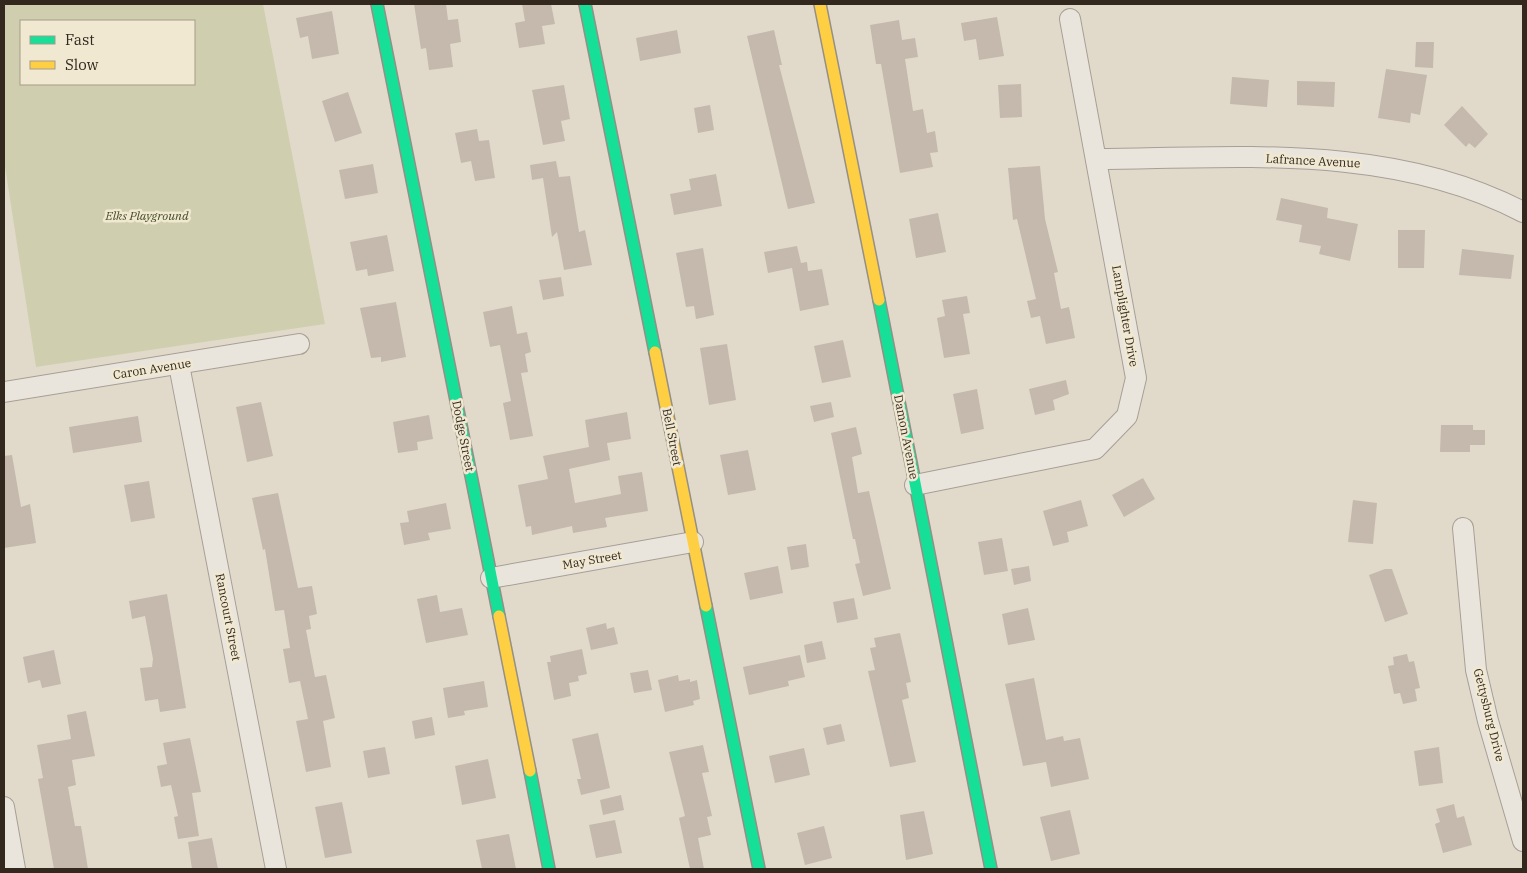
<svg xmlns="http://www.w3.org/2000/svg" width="1527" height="873" font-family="'IBM Plex Serif',serif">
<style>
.green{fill:#cfcfaf;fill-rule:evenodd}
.building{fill:#c4b9ac}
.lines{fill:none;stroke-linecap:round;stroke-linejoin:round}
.street-casing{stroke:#a69f95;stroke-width:22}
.fast-casing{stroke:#958f85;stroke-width:14}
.slow-casing{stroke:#958f85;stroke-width:14}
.street{stroke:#eae5dc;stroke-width:20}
.fast{stroke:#16e098;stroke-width:11}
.slow{stroke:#ffcf43;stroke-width:11}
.labels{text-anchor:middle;stroke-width:5;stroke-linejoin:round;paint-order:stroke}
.street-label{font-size:12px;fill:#33281e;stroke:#f1e8d2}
.park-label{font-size:12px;font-style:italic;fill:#434d27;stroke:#f1e8d2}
</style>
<rect width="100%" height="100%" fill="#e1dacb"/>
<path class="green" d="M4 4H263L325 324 36 367 4 160ZM21 21H194V84H21Z"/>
<g class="building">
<path d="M414 4H446L448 20 458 19 461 42 450 44 453 67 429 70 426 48 421 49Z"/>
<path d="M522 4H551L555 24 542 26 545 44 519 48 515 23 525 21Z"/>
<path d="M332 11 339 54 312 59 308 36 300 38 296 18Z"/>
<path d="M997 17 1004 56 979 60 976 39 964 41 961 23Z"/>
<path d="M899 20 902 40 915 38 918 57 905 59 913 111 923 109 927 133 935 131 938 152 930 153 933 167 900 173 881 64H876L870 25Z"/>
<path d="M677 30 681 53 640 61 636 38Z"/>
<path d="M774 30 782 65H779L815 203 788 209 747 36Z"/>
<path d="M1416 42H1434L1433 68 1415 67Z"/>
<path d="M1386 69 1427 75 1420 115 1411 113 1410 123 1378 118Z"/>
<path d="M1232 77 1269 80 1267 107 1230 104Z"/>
<path d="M1297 81 1335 82 1334 107 1297 105Z"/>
<path d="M1021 84 1022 117 1000 118 998 85Z"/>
<path d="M564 85 570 119 561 121 565 141 543 145 532 90Z"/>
<path d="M348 92 362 133 335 142 322 101Z"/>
<path d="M710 105 714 130 698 133 694 108Z"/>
<path d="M1462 106 1488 134 1475 148 1469 143 1466 147 1444 125Z"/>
<path d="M477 129 479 141 489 140 495 178 475 181 471 161 461 163 455 133Z"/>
<path d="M556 161 559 177 570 176 579 232 585 230 592 265 564 270 557 232 552 237 543 178 532 180 530 165Z"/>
<path d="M373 164 378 193 345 199 339 170Z"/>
<path d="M1040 166 1045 219 1058 272 1054 273 1061 309 1069 307 1075 338 1046 344 1040 316 1031 318 1027 301 1036 299 1017 219 1013 220 1008 168Z"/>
<path d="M716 174 722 206 674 215 670 194 691 190 689 179Z"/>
<path d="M1281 198 1328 208 1327 218 1358 224 1350 261 1319 254 1321 246 1299 242 1302 225 1276 220Z"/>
<path d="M938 213 946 252 916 258 909 219Z"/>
<path d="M1398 230H1425L1424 268H1398Z"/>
<path d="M387 235 394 271 368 276 367 269 356 271 350 242Z"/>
<path d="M797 246 801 263 807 262 808 271 822 269 829 305 800 311 792 268 768 273 764 252Z"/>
<path d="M703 248 714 315 696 319 694 306 686 307 676 253Z"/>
<path d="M1462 249 1514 255 1511 279 1459 275Z"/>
<path d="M561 277 564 296 543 300 539 280Z"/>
<path d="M967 296 970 313 963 314 970 354 944 358 937 318 945 316 942 300Z"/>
<path d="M396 302 406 357 381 362V357L371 358 360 308Z"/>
<path d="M512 306 517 334 527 332 531 352 525 354 528 372 521 373 533 436 510 440 503 403 511 401 500 345 490 347 483 312Z"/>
<path d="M843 340 851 377 822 383 814 346Z"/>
<path d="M727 344 736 400 709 405 700 348Z"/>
<path d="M1066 380 1069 394 1053 400 1055 410 1035 415 1029 389Z"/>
<path d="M977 389 984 429 961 434 953 394Z"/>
<path d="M261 402 273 456 247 462 236 407Z"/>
<path d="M831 402 834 417 814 422 810 406Z"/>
<path d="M627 412 631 439 607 443 610 460 569 469 575 503 621 494 618 476 642 472 648 511 605 518 607 527 573 533 572 526 532 535 531 526 526 527 518 485 548 479 543 456 589 447 585 420Z"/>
<path d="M429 415 433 439 417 442 418 450 398 453 393 422Z"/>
<path d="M138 416 142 442 73 453 69 427Z"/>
<path d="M1441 425H1473V430H1485V445H1470V452H1440Z"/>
<path d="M856 427 862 454 852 457 858 493 869 491 891 589 863 596 855 564 860 563 855 539H853L831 433Z"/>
<path d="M748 450 756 490 728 495 720 455Z"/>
<path d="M12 455 21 507 30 504 36 543 4 548V456Z"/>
<path d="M1143 478 1155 499 1124 517 1112 495Z"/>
<path d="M149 481 155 518 131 522 124 485Z"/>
<path d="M278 493 298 588 312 586 317 614 309 616 311 629 306 630 315 677 326 675 335 718 323 721 331 767 306 772 296 721 308 719 300 681 289 683 283 649 290 648 284 610 275 611 265 549 263 550 252 498Z"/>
<path d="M1081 500 1088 526 1067 532 1069 542 1053 546 1043 511Z"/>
<path d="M1353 500 1377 503 1373 544 1348 542Z"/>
<path d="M446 503 451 529 428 533 430 540 404 545 400 523 409 522 407 511Z"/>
<path d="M1002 538 1008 571 984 575 978 542Z"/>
<path d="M806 544 809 567 791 570 787 547Z"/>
<path d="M778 566 783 593 750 600 744 573Z"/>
<path d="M1029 566 1031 581 1014 585 1011 569Z"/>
<path d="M1385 569H1392L1408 614 1385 622 1369 575Z"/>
<path d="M167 594 186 708 160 712 158 699 145 701 140 668 152 667 153 659 145 616 132 619 129 601Z"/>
<path d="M437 595 440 612 462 608 468 635 426 643 417 599Z"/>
<path d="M854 598 858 619 837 623 833 602Z"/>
<path d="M1028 608 1035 640 1008 645 1002 614Z"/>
<path d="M606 623 607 629 614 627 618 644 591 650 586 628Z"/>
<path d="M900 633 911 682 906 683 909 698 902 700 916 762 890 767 868 671 875 670 870 648 876 647 874 638Z"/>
<path d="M822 641 826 659 807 663 804 645Z"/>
<path d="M582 649 587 674 578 676 579 681 569 683 571 696 554 700 547 662H551L550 656Z"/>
<path d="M54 650 61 684 42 688 40 680 28 683 23 657Z"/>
<path d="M1407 654 1409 662 1414 661 1420 688 1415 689 1417 701 1403 704 1400 693 1394 694 1388 666 1394 665 1393 657Z"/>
<path d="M800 655 805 677 788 681 789 686 749 695 743 667Z"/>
<path d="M648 670 652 690 634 693 630 673Z"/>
<path d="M678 675 679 681 690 679V682L697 680 700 699 693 701 694 705 665 712 658 680Z"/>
<path d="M1034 678 1046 740 1063 736 1064 741 1080 738 1089 779 1051 787 1046 762 1023 766 1005 684Z"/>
<path d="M484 681 488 707 464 711 465 715 448 718 443 688Z"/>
<path d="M86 711 95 756 72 760 76 785 68 787 75 826H81L88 869H54L38 779 43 778 37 745 71 739 67 715Z"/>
<path d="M432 717 435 735 415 739 412 721Z"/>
<path d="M841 724 845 741 827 745 823 728Z"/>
<path d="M598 733 610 788 581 795 577 779H581L572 739Z"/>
<path d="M190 738 201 792 192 793 199 836 178 839 174 817 178 816 171 785 161 787 157 766 167 764 163 743Z"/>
<path d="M703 745 709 772 702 773 712 816 707 817 711 835 698 838 704 869H690L679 818 685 816 669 752Z"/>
<path d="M385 747 390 774 368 778 363 751Z"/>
<path d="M1439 747 1443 783 1419 786 1414 751Z"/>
<path d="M804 748 810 775 775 783 769 756Z"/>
<path d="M488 759 496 798 462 805 455 766Z"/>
<path d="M621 795 624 810 603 815 600 800Z"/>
<path d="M342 802 352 853 325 858 315 807Z"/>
<path d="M1454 804 1457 818 1464 816 1472 845 1443 853 1435 824 1440 822 1436 809Z"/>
<path d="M1070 810 1080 854 1051 861 1040 817Z"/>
<path d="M924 811 933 854 906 860 900 815Z"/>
<path d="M615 820 622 853 596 858 589 825Z"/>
<path d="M824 826 832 858 805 865 797 833Z"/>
<path d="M509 834 516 869H482L476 840Z"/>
<path d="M212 838 218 869H192L188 842Z"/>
</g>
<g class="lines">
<g class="street-casing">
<g id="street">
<path d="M1096 159C1239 158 1391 143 1523 212"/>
<path d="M179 365 276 869"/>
<path d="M4 392 299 344"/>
<path d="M915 485 1095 449 1127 416 1136 378 1070 19"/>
<path d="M1463 528 1476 670 1488 721 1523 841"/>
<path d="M491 578 693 542"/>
<path d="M4 807 15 869"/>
</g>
</g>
<g class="fast-casing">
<g id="fast">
<path d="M377 4 499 616"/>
<path d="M585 4 655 352"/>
<path d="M879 300 991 869"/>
<path d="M706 606 759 869"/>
<path d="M530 771 549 869"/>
</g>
</g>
<g class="slow-casing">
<g id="slow">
<path d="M820 4 879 300"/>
<path d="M655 352 706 606"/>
<path d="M499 616 530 771"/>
</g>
</g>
<use href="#street" class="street"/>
<use href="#fast" class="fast"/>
<use href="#slow" class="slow"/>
</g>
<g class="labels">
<g class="street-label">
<text transform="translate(1313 161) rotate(3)" y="4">Lafrance Avenue</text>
<text transform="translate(1125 316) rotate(80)" y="4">Lamplighter Drive</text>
<text transform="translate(152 369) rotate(-9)" y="4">Caron Avenue</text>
<text transform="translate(463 436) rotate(79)" y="4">Dodge Street</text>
<text transform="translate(672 437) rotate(79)" y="4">Bell Street</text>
<text transform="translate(906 437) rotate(79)" y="4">Damon Avenue</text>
<text transform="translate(592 560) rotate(-10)" y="4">May Street</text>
<text transform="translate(228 617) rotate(79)" y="4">Rancourt Street</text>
<text transform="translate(1489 715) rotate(76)" y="4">Gettysburg Drive</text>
</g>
<g class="park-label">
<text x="147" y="220">Elks Playground</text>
</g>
</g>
<rect width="1527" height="873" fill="none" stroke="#33281e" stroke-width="10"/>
<rect x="20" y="20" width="175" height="65" fill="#f1e8d2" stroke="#a59b8a"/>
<rect x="30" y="36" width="25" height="8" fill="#16e098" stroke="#a59b8a"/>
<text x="65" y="45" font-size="15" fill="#33281e">Fast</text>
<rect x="30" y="61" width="25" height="8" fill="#ffcf43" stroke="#a59b8a"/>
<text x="65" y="70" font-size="15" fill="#33281e">Slow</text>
</svg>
